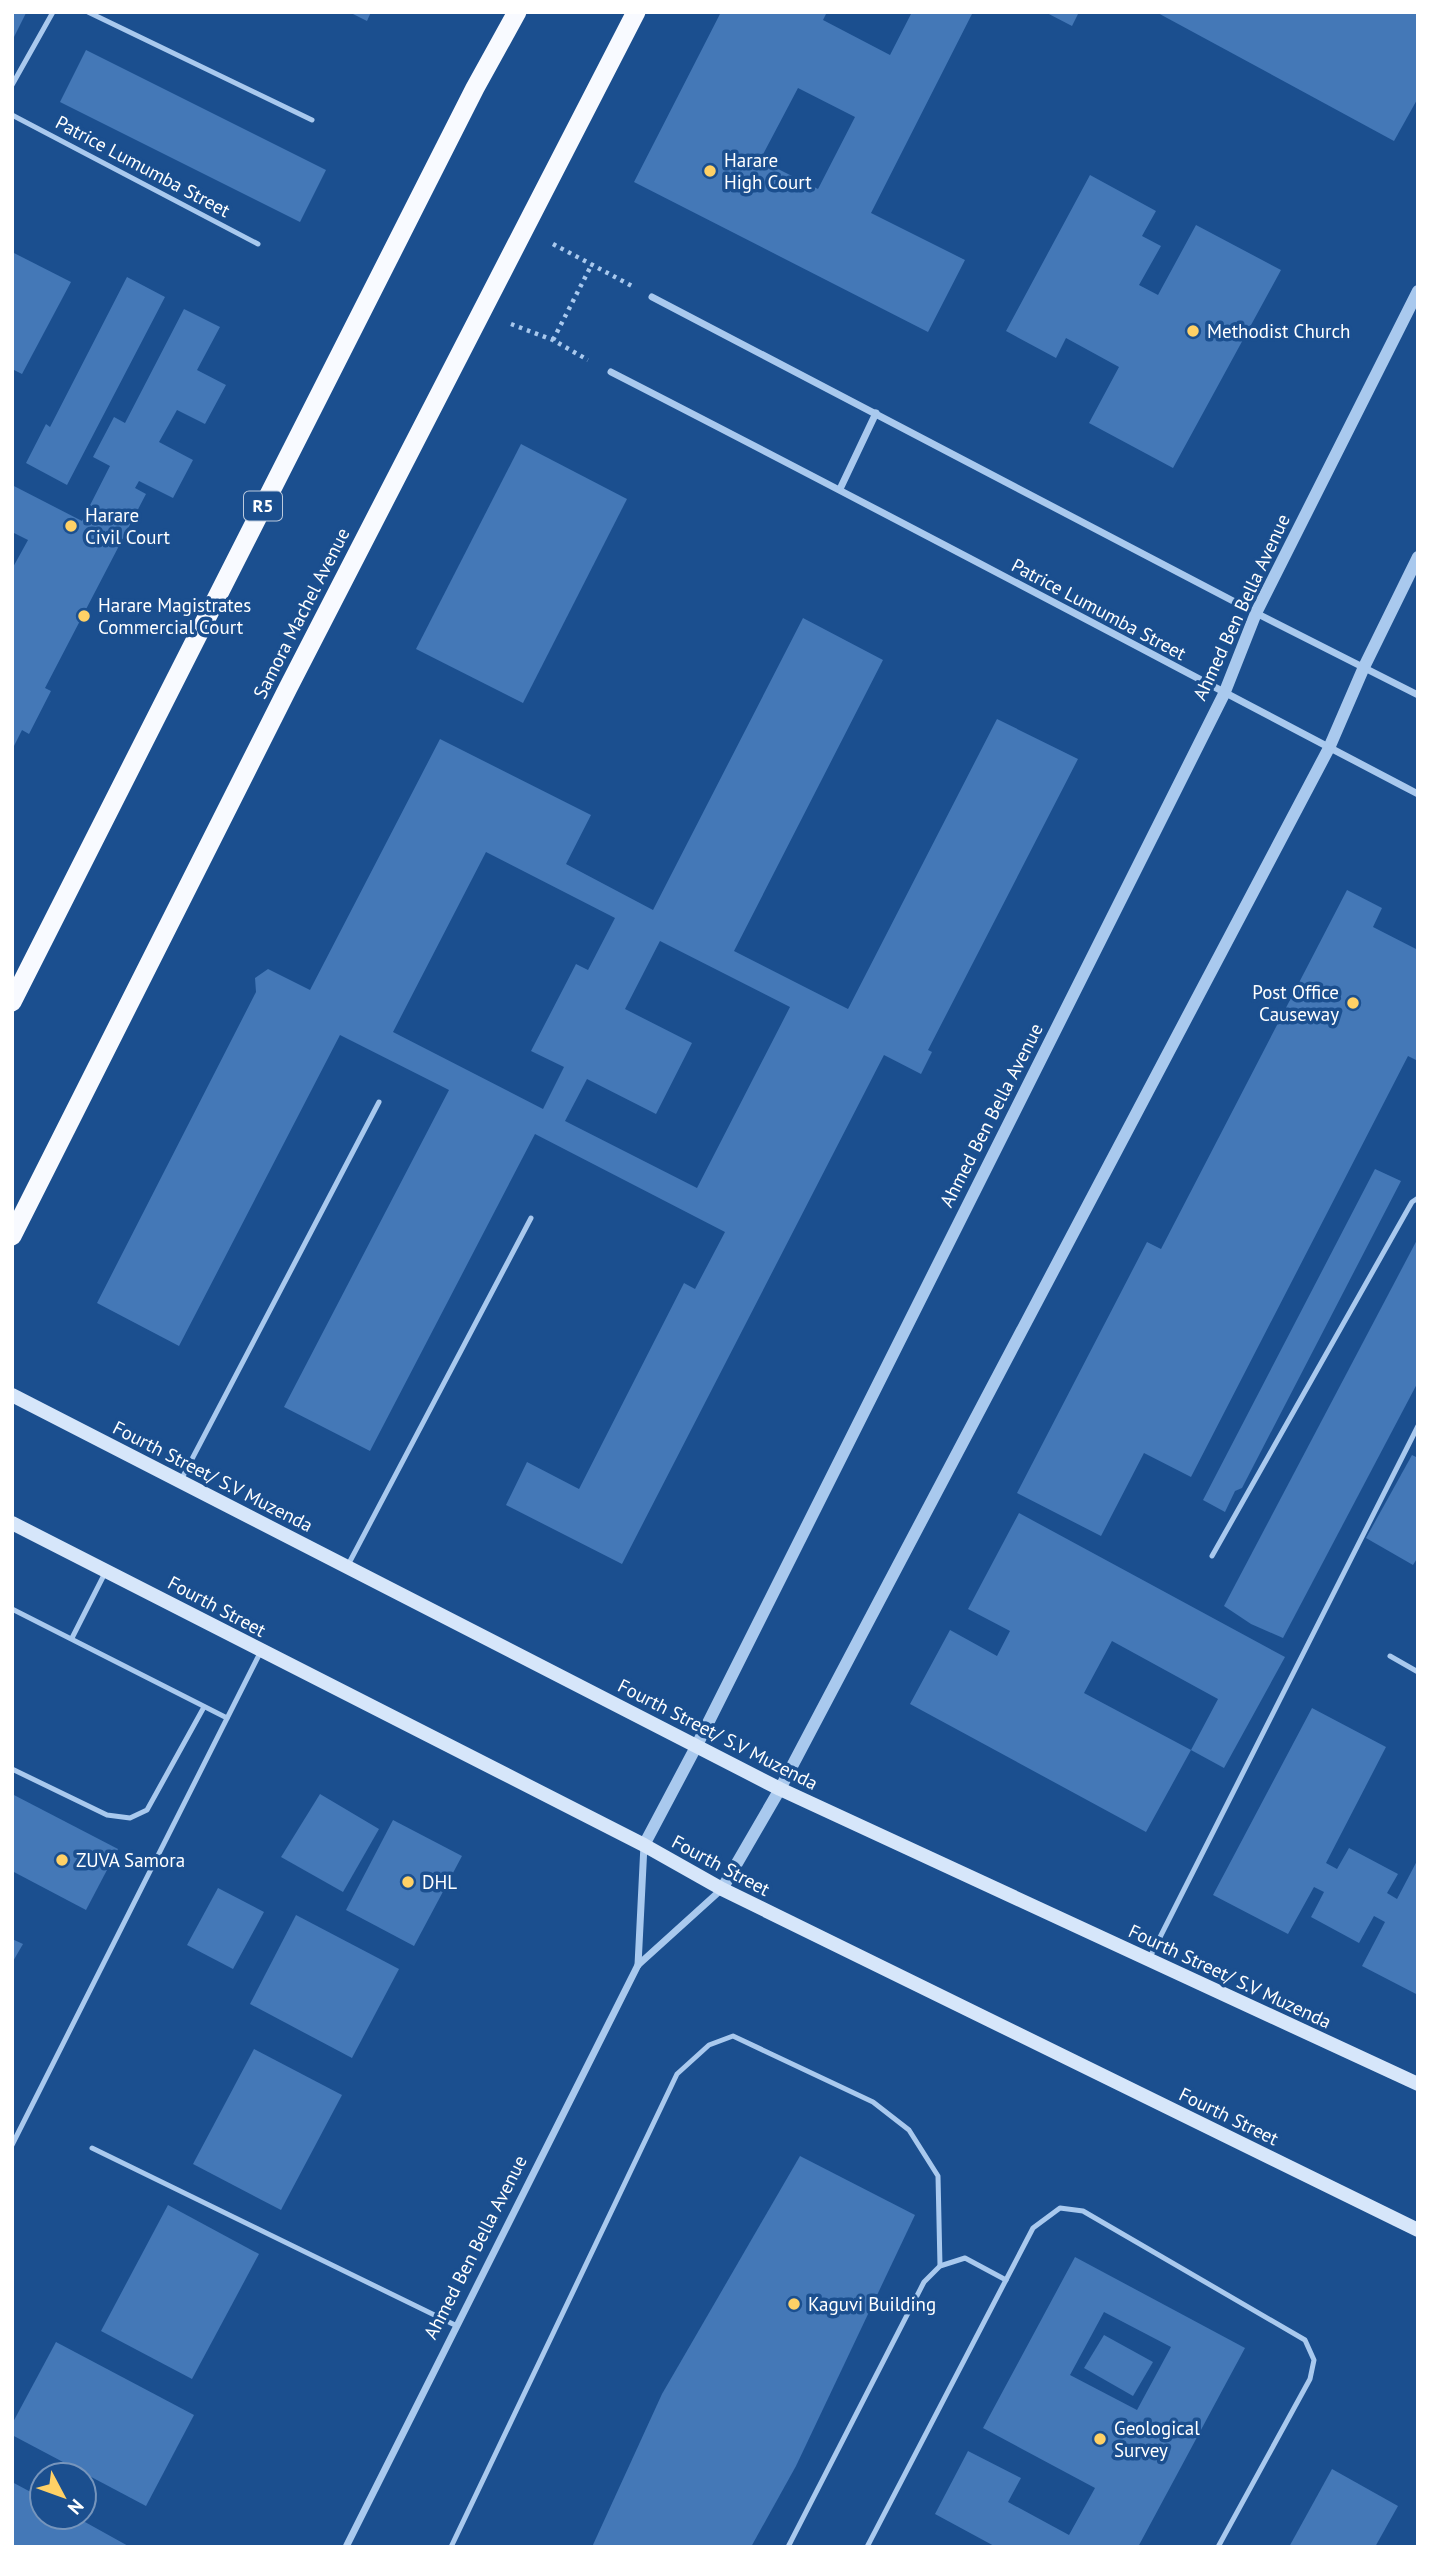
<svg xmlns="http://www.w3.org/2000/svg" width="1430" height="2559" font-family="'PT Sans',sans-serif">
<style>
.building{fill:#4478b7;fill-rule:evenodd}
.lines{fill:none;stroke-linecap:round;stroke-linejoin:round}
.path{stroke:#a9c9ee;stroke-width:4.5;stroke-dasharray:3.5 5;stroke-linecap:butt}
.service{stroke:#a9c9ee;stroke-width:5}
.minor{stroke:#a9c9ee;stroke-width:7}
.tertiary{stroke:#a9c9ee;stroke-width:12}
.secondary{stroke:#d6e6fa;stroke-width:14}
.trunk{stroke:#f8faff;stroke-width:19}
.poi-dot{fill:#ffd166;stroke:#1b4f8f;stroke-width:2.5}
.labels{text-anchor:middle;stroke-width:7;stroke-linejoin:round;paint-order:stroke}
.shield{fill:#1b4f8f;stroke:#bbcadd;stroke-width:2}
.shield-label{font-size:18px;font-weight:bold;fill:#fff}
.poi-label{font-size:19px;fill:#fff;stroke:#1b4f8f;text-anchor:start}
.street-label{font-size:19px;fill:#fff;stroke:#1b4f8f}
</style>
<rect width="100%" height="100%" fill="#1b4f8f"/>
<g class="building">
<path d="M12 12 26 13 12 41Z"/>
<path d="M349 12H371L367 21Z"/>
<path d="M721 12H827L823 20 890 55 912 12H973L871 213 965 260 928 332 634 182ZM798 88 855 117 818 189 760 160Z"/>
<path d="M1045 12H1079L1072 26Z"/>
<path d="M1156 12H1418V98L1394 141Z"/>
<path d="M86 50 326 170 300 222 60 102Z"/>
<path d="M1090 175 1156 211 1142 236 1161 246 1139 285 1158 295 1196 225 1281 270 1173 468 1089 423 1119 367 1066 338 1056 358 1006 331Z"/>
<path d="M12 252 71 282 22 374 12 369Z"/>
<path d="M127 277 165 297 67 485 26 463 46 424 50 427Z"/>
<path d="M184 309 220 327 197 370 226 385 205 424 177 410 159 442 193 460 173 498 139 481 135 488 146 494 45 688 51 691 29 734 22 730 12 750V569L28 540 12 532V485L82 521 110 466 93 457 114 417 125 423Z"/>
<path d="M521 444 627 499 523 703 416 649Z"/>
<path d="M803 618 883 660 734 951 848 1009 997 719 1078 759 928 1050 932 1052 921 1074 884 1055 622 1564 506 1505 527 1462 579 1489 684 1283 695 1289 725 1232 535 1134 370 1451 284 1407 449 1090 340 1035 179 1346 97 1303 256 992 255 978 268 969 310 990 440 739 591 815 566 864 653 910ZM486 852 615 918 588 970 576 964 531 1051 564 1067 543 1109 393 1032ZM660 941 790 1007 697 1188 565 1121 587 1079 656 1114 692 1043 625 1009Z"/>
<path d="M1347 890 1382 908 1373 927 1418 950V1061L1408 1056 1191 1477 1144 1453 1101 1536 1017 1493 1147 1242 1161 1249Z"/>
<path d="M1375 1169 1401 1181 1242 1488 1235 1491 1225 1512 1203 1500Z"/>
<path d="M1418 1238V1382L1283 1638 1251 1624 1224 1606Z"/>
<path d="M1412 1455 1418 1458V1557L1413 1565 1366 1538Z"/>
<path d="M1019 1513 1285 1657 1224 1768 1191 1750 1218 1699 1112 1641 1084 1693 1191 1750 1146 1832 910 1704 950 1630 997 1656 1010 1631 968 1609Z"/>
<path d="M1312 1708 1386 1747 1326 1863 1337 1869 1349 1848 1398 1874 1387 1893 1397 1899 1418 1859V1995L1362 1966 1385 1922 1374 1916 1359 1943 1311 1917 1324 1892 1314 1887 1288 1934 1213 1895Z"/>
<path d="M12 1794 118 1849 86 1910 12 1871Z"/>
<path d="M320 1794 379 1829 343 1892 281 1857Z"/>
<path d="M393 1820 462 1856 414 1946 346 1910Z"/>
<path d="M218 1888 264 1912 233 1969 187 1945Z"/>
<path d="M296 1915 399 1969 352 2058 250 2004Z"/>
<path d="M12 1939 23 1944 12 1963Z"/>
<path d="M254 2049 342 2095 281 2210 193 2164Z"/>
<path d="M800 2156 915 2215 796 2466 751 2547H592L662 2394Z"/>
<path d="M168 2205 259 2254 192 2379 101 2331Z"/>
<path d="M1075 2257 1245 2348 1138 2547H996L935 2514 968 2451 1021 2478 1008 2502 1069 2535 1095 2488 983 2428ZM1104 2312 1171 2347 1137 2410 1070 2375Z"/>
<path d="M1104 2335 1153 2362 1133 2396 1084 2368Z"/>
<path d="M56 2342 194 2415 146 2506 12 2435V2424Z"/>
<path d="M1332 2469 1398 2506 1375 2547H1289Z"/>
<path d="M12 2482 42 2498V2517H76L130 2547H12Z"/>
</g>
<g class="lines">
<g class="path">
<path d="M553 244 632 286"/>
<path d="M511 324 553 340 588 360"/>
<path d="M553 340 592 264"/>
</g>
<g class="service">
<path d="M88 12 312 120"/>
<path d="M12 85 53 12"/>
<path d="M12 115 258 244"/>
<path d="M181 1480 379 1102"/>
<path d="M1212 1556 1412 1202 1418 1198"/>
<path d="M348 1565 531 1218"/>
<path d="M12 1609 227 1718"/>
<path d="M72 1638 105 1573"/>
<path d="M1390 1656 1418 1672"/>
<path d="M12 1769 107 1815 130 1818 147 1810 204 1707"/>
<path d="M1149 1959 1418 1426"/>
<path d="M12 2145 261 1651"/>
<path d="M92 2148 457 2326"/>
<path d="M451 2547 677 2074 709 2045 733 2036 873 2102 909 2130 938 2176 940 2266"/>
<path d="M788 2547 924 2282 940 2266 965 2258 1006 2280"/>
<path d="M867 2547 1033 2228 1060 2208 1083 2211 1305 2340 1314 2360 1310 2379 1218 2547"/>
</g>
<g class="minor">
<path d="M652 297 1256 613 1418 695"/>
<path d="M611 372C881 510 1149 653 1418 794"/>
<path d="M840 489 876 413"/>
<path d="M638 1965 644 1845"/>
<path d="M346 2547 638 1965 722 1889"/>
</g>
<g class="tertiary">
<path d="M644 1845 697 1745 1224 694 1256 613 1418 291"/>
<path d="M722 1889 780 1789 1329 748 1364 667 1418 557"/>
</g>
<g class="secondary">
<path d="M12 1395 780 1789 1418 2084"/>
<path d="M12 1523 644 1845 722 1889 1418 2230"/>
</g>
<g class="trunk">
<path d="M12 1002 475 88 517 12"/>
<path d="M12 1236 288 688 636 12"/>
</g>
</g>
<g class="poi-dot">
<circle cx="710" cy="171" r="7"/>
<circle cx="1193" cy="331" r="7"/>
<circle cx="71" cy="526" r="7"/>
<circle cx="84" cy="616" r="7"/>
<circle cx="1353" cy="1003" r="7"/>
<circle cx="62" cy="1860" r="7"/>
<circle cx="408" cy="1882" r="7"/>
<circle cx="794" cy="2304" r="7"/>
<circle cx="1100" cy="2439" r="7"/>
</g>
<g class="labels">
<rect class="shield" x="244" y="491.5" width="38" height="29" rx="5"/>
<g class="shield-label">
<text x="263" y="512">R5</text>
</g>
<g class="poi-label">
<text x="724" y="167">Harare<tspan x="724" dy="22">High Court</tspan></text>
<text x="1207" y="338">Methodist Church</text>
<text x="85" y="522">Harare<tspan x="85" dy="22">Civil Court</tspan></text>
<text x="98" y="612">Harare Magistrates<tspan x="98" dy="22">Commercial Court</tspan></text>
<text x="1339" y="999" text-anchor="end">Post Office<tspan x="1339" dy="22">Causeway</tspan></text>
<text x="76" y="1867">ZUVA Samora</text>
<text x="422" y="1889">DHL</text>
<text x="808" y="2311">Kaguvi Building</text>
<text x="1114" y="2435">Geological<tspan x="1114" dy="22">Survey</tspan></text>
</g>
<g class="street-label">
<text transform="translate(143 166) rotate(28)" y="7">Patrice Lumumba Street</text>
<text transform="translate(1241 607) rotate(-65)" y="7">Ahmed Ben Bella Avenue</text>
<text transform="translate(1099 609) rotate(28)" y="7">Patrice Lumumba Street</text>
<text transform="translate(301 613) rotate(-63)" y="7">Samora Machel Avenue</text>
<text transform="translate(991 1115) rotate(-63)" y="7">Ahmed Ben Bella Avenue</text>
<text transform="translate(213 1476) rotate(27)" y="7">Fourth Street/ S.V Muzenda</text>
<text transform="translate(217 1606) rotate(28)" y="7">Fourth Street</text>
<text transform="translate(718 1734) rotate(27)" y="7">Fourth Street/ S.V Muzenda</text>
<text transform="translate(721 1865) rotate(28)" y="7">Fourth Street</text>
<text transform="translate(1230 1976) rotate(25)" y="7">Fourth Street/ S.V Muzenda</text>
<text transform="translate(1229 2116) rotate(26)" y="7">Fourth Street</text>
<text transform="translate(475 2247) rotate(-63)" y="7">Ahmed Ben Bella Avenue</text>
</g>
</g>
<rect width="1430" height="2559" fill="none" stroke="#ffffff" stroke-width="28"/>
<g transform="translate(63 2496) rotate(131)"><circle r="33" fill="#1b4f8f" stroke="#7695bc" stroke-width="2"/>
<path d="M0-5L12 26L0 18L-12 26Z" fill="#ffd166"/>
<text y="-10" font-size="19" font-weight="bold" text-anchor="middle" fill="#ffffff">N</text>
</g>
</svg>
